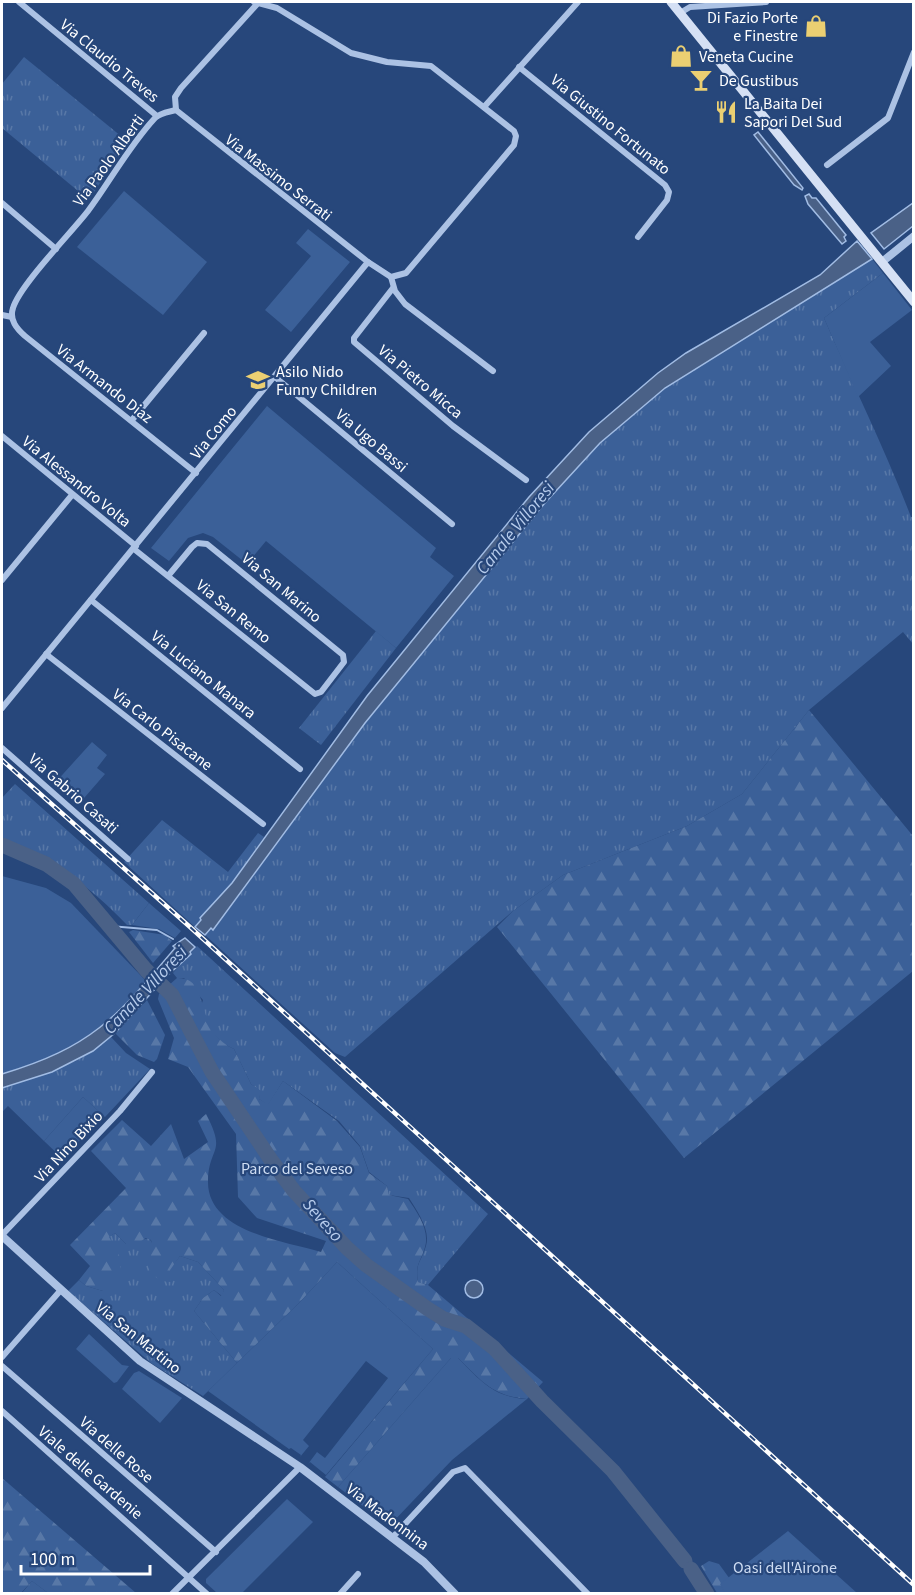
<svg xmlns="http://www.w3.org/2000/svg" width="915" height="1595" font-family="'Source Sans 3',sans-serif">
<style>
.grass{fill:url(#grass-tufts)}
.forest{fill:url(#forest-firs)}
.green{fill:#3b6098}
.water{fill:#4a6187;stroke:#a1bce4;stroke-width:1.5}
.lines{fill:none;stroke-linecap:round;stroke-linejoin:round}
.stream{stroke:#a1bce4;stroke-width:2}
.river{stroke:#4a6187;stroke-width:15}
.minor{stroke:#acc2e4;stroke-width:6}
.tertiary{stroke:#acc2e4;stroke-width:8}
.secondary{stroke:#d5e0f4;stroke-width:9}
.rail-casing{stroke:#fff;stroke-width:4.5}
.rail{stroke:#27477b;stroke-width:2;stroke-dasharray:7;stroke-linecap:butt}
.labels{text-anchor:middle;stroke-width:4.5;stroke-linejoin:round;paint-order:stroke}
.poi-label{font-size:16px;fill:#fff;stroke:#27477b;text-anchor:start}
.street-label{font-size:16px;fill:#fff;stroke:#27477b}
.park-label{font-size:16px;fill:#ceddf3;stroke:#27477b}
.water-label{font-size:18px;font-style:italic;fill:#b7ccec;stroke:#27477b}
</style>
<defs>
<pattern id="grass-tufts" width="24" height="20" patternUnits="userSpaceOnUse" patternTransform="scale(1.5)"><rect width="24" height="20" fill="#3b6098"/><path d="M3 7l-1-3M5 7V3M7 7l1-3M15 17l-1-3M17 17v-4M19 17l1-3" fill="none" stroke="#5878a7"/></pattern>
<pattern id="forest-firs" width="22" height="20" patternUnits="userSpaceOnUse" patternTransform="scale(1.5)"><rect width="22" height="20" fill="#3b6098"/><path d="M5 1l3.5 6h-7zM16 11l3.5 6h-7z" fill="#5878a7"/></pattern>
</defs>
<rect width="100%" height="100%" fill="#27477b"/>
<g class="grass">
<path d="M24 57 127 141 89 200 2 128V84Z"/>
<path d="M872 259 883 273 824 318C853 385 885 449 911 517H913V644L903 632 809 710 742 794 687 826 563 875 513 911 345 1057 335 1053 205 935 211 928 214 930 365 723 544 504 600 443 665 388Z"/>
<path d="M376 631 396 648 321 745 299 728Z"/>
<path d="M15 784 149 903 132 925H127C90 886 53 859 2 842V798Z"/>
<path d="M162 820 228 872 258 833 264 837 232 883 195 927 124 862Z"/>
<path d="M197 946 488 1214 428 1285 418 1282C415 1262 421 1263 426 1246 431 1230 417 1211 409 1198L389 1195 387 1186 369 1172 360 1146 339 1121 283 1081 268 1105 259 1099 260 1091 251 1084 234 1049C215 1041 207 1026 201 1006L203 1000 184 978H177L173 973Z"/>
<path d="M111 1037 126 1053 150 1069 105 1117 83 1097 44 1141 8 1106 2 1112V1088L76 1061Z"/>
<path d="M115 1233 126 1244 149 1238 169 1270 180 1256 198 1262 224 1290 222 1296 214 1290 203 1298 194 1311 237 1363 203 1396 151 1363 68 1291 79 1280 86 1286 103 1291 108 1237Z"/>
<path d="M32 1581 48 1593 21 1594Z"/>
</g>
<g class="forest">
<path d="M809 710 913 836V971L684 1158 497 927 513 911 563 875 687 826 742 794Z"/>
<path d="M133 930 165 935 172 941 153 963 129 932Z"/>
<path d="M177 978C213 977 192 1031 234 1049L251 1084 261 1091 259 1099 268 1104 283 1081 337 1121 360 1147 369 1173 387 1186 389 1195 408 1199C417 1212 430 1230 425 1247 420 1264 415 1263 418 1282L428 1285 543 1382 527 1399C492 1396 482 1381 458 1358H451L338 1487 325 1477 433 1349 337 1262 300 1302 237 1363 194 1311 203 1298 214 1290 221 1296 224 1290 198 1262 180 1256 170 1270 171 1282C155 1282 147 1270 146 1256L153 1248 151 1240 146 1238 133 1246 126 1244 115 1233 109 1237 121 1259 119 1281 103 1291 86 1286 79 1280 90 1266 70 1245 126 1188 91 1151 122 1120 151 1146 171 1124 184 1159 208 1142 198 1121 206 1114C227 1154 209 1146 208 1180 206 1232 284 1241 321 1252L326 1241 257 1218 238 1197 236 1134 188 1067 168 1059 174 1038 158 999 159 994Z"/>
<path d="M147 1000 165 1035 157 1059 154 1062 137 1055 115 1033Z"/>
<path d="M2 1478 136 1593H48L32 1581 21 1593H2Z"/>
<path d="M709 1561 719 1564 740 1593H717L701 1566Z"/>
</g>
<g class="green">
<path d="M124 191 207 262 163 315 77 247Z"/>
<path d="M308 229 350 262 291 332 265 310 311 256 296 243Z"/>
<path d="M883 273 912 310 870 342 891 366 858 397 824 318Z"/>
<path d="M267 406 436 548 430 557 454 576 396 648 266 541 247 564 213 537 203 533 188 538 169 561 151 548Z"/>
<path d="M92 742 107 755 97 768 105 774 78 805 54 784Z"/>
<path d="M2 876 46 888 71 903 146 981C100 1034 69 1053 2 1074Z"/>
<path d="M149 903 181 931 175 938 159 929 132 925Z"/>
<path d="M83 1097 103 1115 63 1159 44 1141Z"/>
<path d="M337 1262 433 1349 326 1475 310 1462 308 1464 317 1452 325 1458 388 1378 366 1361 303 1440 309 1446 300 1457 301 1455 291 1448 289 1449 208 1391 300 1302Z"/>
<path d="M89 1334 122 1365 129 1366 117 1382 114 1383 76 1349Z"/>
<path d="M451 1358H458C481 1381 493 1397 527 1399L452 1460 389 1526 338 1487Z"/>
<path d="M139 1371 182 1398 160 1423 122 1389 134 1373Z"/>
<path d="M287 1499 313 1522 242 1593H217L206 1583V1579Z"/>
<path d="M788 1531 857 1593H725L720 1584Z"/>
</g>
<g class="water">
<path d="M758 132 803 188 802 190 794 185 754 135Z"/>
<path d="M809 194 812 198H816L846 235 844 237 846 241 842 244 808 204 805 196Z"/>
<path d="M913 203V226L884 249 871 233Z"/>
<path d="M857 241 872 259 665 388 600 443 544 504 365 723 213 930 211 928 205 935 195 927 201 920 200 918 232 883 367 696 529 497 589 432 658 373 686 353 820 275Z"/>
<path d="M185 938 195 947 190 952 191 954 166 977 115 1033 93 1051 52 1072 2 1088V1074C92 1047 116 1018 175 948L173 946Z"/>
<circle cx="474" cy="1289" r="9"/>
</g>
<g class="lines">
<path class="stream" d="M110 926 157 930 173 939"/>
<g class="river">
<path d="M2 845 46 864 74 884 146 970 172 995 212 1072 271 1160 294 1191 347 1248 366 1265 428 1309 444 1319 466 1326 494 1348 542 1401 613 1471 685 1561"/>
<path d="M691 1569 707 1594"/>
</g>
<g class="minor">
<path d="M19 2 157 116"/>
<path d="M680 13 690 7 766 2"/>
<path d="M519 67 665 185 669 192 667 200 638 237"/>
<path d="M484 107 578 2"/>
<path d="M176 110C169 112 160 113 155 118 129 146 111 180 88 211 71 233 20 285 13 308 9 320 17 329 25 336L196 473"/>
<path d="M176 110 368 262"/>
<path d="M176 110 175 97 181 88 259 2"/>
<path d="M827 165 888 118 914 52"/>
<path d="M2 203 56 249"/>
<path d="M391 277 395 291 405 304 493 371"/>
<path d="M393 288 354 338V342L453 426 526 480"/>
<path d="M2 315 12 317"/>
<path d="M275 377 452 524"/>
<path d="M132 420 204 333"/>
<path d="M2 436 136 546"/>
<path d="M134 549 315 694 321 692 344 662 343 655 207 544 197 543 192 547 168 576"/>
<path d="M2 580 72 495"/>
<path d="M91 600 300 769"/>
<path d="M46 654 263 824"/>
<path d="M2 708 368 262 391 277 406 273 514 145 516 136 514 131 431 66 387 62 351 53 277 8 254 2"/>
<path d="M2 748 128 859"/>
<path d="M2 1235 120 1111 152 1072"/>
<path d="M2 1357 60 1291"/>
<path d="M2 1366 216 1552"/>
<path d="M2 1411 207 1594"/>
<path d="M392 1538 453 1472 465 1468 588 1594"/>
<path d="M172 1594 300 1467"/>
<path d="M340 1594 358 1574"/>
</g>
<g class="tertiary">
<path d="M882 262 914 236"/>
<path d="M2 1236 140 1361 300 1467 424 1562 455 1594"/>
</g>
<path class="secondary" d="M671 2 914 302"/>
<g class="rail-casing">
<path id="rail" d="M2 760 190 927 914 1585"/>
</g>
<use href="#rail" class="rail"/>
</g>
<defs>
<g id="shop-bare" transform="scale(1.8)"><path d="M-5-2.5h2.3a2.7 3.5 0 0 1 5.4 0H5L5.5 6h-11ZM-1.5-2.5h3a1.5 2.3 0 0 0-3 0Z" fill="#ebcf72" stroke="#27477b" stroke-width="2.5" paint-order="stroke"/></g>
<g id="bar-bare" transform="scale(1.8)"><path d="M-6-5H6L.8 .8V4.5H3.5V6h-7V4.5H-.8V.8Z" fill="#ebcf72" stroke="#27477b" stroke-width="2.5" paint-order="stroke"/></g>
<g id="restaurant-bare" transform="scale(1.8)"><path d="M-5-6h1v4h1v-4h1v4h1v-4h1v5L-1.5 .5V6h-2V.5L-5-1ZM5-6V6H3V1.5H1.5Q1.5-4 5-6Z" fill="#ebcf72" stroke="#27477b" stroke-width="2.5" paint-order="stroke"/></g>
<g id="school-bare" transform="scale(1.8)"><path d="M0-5L7-2L0 1L-7-2ZM-4 1L0 2.5L4 1V4Q0 6-4 4Z" fill="#ebcf72" stroke="#27477b" stroke-width="2.5" paint-order="stroke"/></g>
</defs>
<g fill-rule="evenodd">
<use href="#shop-bare" x="816" y="26"/>
<use href="#shop-bare" x="681" y="56"/>
<use href="#bar-bare" x="701" y="80"/>
<use href="#restaurant-bare" x="726" y="112"/>
<use href="#school-bare" x="258" y="380"/>
</g>
<g class="labels">
<g class="poi-label">
<text x="798" y="23" text-anchor="end">Di Fazio Porte<tspan x="798" dy="18">e Finestre</tspan></text>
<text x="699" y="62">Veneta Cucine</text>
<text x="719" y="86">De Gustibus</text>
<text x="744" y="109">La Baita Dei<tspan x="744" dy="18">Sapori Del Sud</tspan></text>
<text x="276" y="377">Asilo Nido<tspan x="276" dy="18">Funny Children</tspan></text>
</g>
<g class="street-label">
<text transform="translate(110 60) rotate(39)" y="6">Via Claudio Treves</text>
<text transform="translate(611 124) rotate(39)" y="6">Via Giustino Fortunato</text>
<text transform="translate(108 160) rotate(-54)" y="6">Via Paolo Alberti</text>
<text transform="translate(279 177) rotate(38)" y="6">Via Massimo Serrati</text>
<text transform="translate(421 381) rotate(40)" y="6">Via Pietro Micca</text>
<text transform="translate(105 383) rotate(38)" y="6">Via Armando Diaz</text>
<text transform="translate(213 432) rotate(-51)" y="6">Via Como</text>
<text transform="translate(372 440) rotate(40)" y="6">Via Ugo Bassi</text>
<text transform="translate(77 481) rotate(39)" y="6">Via Alessandro Volta</text>
<text transform="translate(282 587) rotate(40)" y="6">Via San Marino</text>
<text transform="translate(234 611) rotate(39)" y="6">Via San Remo</text>
<text transform="translate(204 674) rotate(39)" y="6">Via Luciano Manara</text>
<text transform="translate(163 729) rotate(38)" y="6">Via Carlo Pisacane</text>
<text transform="translate(74 793) rotate(41)" y="6">Via Gabrio Casati</text>
<text transform="translate(68 1146) rotate(-47)" y="6">Via Nino Bixio</text>
<text transform="translate(139 1337) rotate(39)" y="6">Via San Martino</text>
<text transform="translate(117 1449) rotate(41)" y="6">Via delle Rose</text>
<text transform="translate(91 1472) rotate(41)" y="6">Viale delle Gardenie</text>
<text transform="translate(388 1516) rotate(37)" y="6">Via Madonnina</text>
</g>
<g class="park-label">
<text x="297" y="1174">Parco del Seveso</text>
<text x="785" y="1573">Oasi dell'Airone</text>
</g>
<g class="water-label">
<text transform="translate(515 528) rotate(-51)" y="6">Canale Villoresi</text>
<text transform="translate(145 990) rotate(-47)" y="6">Canale Villoresi</text>
<text transform="translate(323 1220) rotate(49)" y="6">Seveso</text>
</g>
</g>
<rect width="915" height="1595" fill="none" stroke="#ffffff" stroke-width="6"/>
<path d="M21 1565v9h129v-9" fill="none" stroke="#ffffff" stroke-width="3"/>
<text x="30" y="1565" font-size="18" fill="#ffffff" stroke="#27477b" stroke-width="4.5" paint-order="stroke">100 m</text>
</svg>
